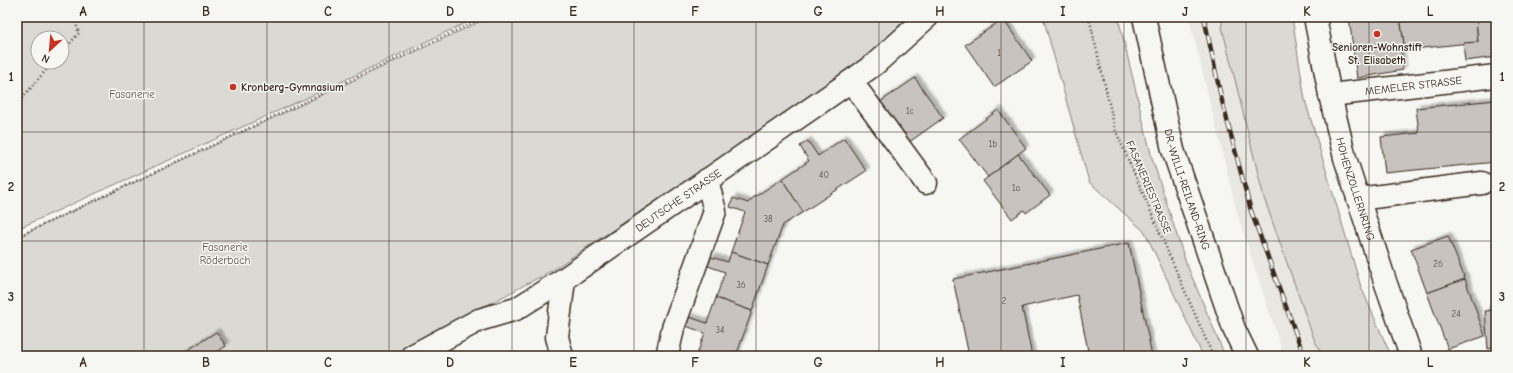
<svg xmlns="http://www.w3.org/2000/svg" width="1513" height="373" font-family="'Comic Neue',sans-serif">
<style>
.built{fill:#e8e7e2}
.green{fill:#dad9d3;stroke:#8a8278;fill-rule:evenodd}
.building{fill:#c8c3be;stroke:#3b2a1e;filter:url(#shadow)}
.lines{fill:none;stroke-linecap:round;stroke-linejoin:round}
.minor-casing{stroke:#3b2a1e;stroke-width:25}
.highway-casing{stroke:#3b2a1e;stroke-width:25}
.path{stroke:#3b2a1e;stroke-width:2.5;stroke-dasharray:1 3;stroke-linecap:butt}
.minor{stroke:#f6f6f2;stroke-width:22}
.highway{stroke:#f6f6f2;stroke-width:22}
.rail-casing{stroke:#3b2a1e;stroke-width:4.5}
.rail{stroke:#f6f6f2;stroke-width:3;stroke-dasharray:9;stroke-linecap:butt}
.grid{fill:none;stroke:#3b2a1e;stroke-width:1;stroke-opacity:0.55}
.poi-dot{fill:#c8321e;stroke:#f6f6f2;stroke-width:1.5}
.labels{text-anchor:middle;stroke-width:3;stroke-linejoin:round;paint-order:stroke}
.number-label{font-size:9px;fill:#5e5046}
.poi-label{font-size:11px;font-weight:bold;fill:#3b2a1e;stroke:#f6f6f2}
.street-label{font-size:11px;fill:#3b2a1e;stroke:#f6f6f2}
.park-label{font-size:11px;fill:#63564b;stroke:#f6f6f2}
.neatline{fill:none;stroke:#3b2a1e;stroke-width:1.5}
.grid-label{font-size:13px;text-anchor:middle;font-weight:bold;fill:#3b2a1e}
</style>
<defs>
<filter id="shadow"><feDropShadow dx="3.5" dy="-3.5" stdDeviation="1" flood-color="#0004"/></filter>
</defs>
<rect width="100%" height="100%" fill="#f6f6f2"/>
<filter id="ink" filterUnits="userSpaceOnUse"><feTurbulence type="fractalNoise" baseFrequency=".025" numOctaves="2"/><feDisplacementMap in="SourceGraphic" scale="8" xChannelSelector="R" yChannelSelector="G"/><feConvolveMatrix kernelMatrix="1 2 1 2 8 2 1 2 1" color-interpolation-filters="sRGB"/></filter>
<g filter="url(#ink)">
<path class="built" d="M1189 17H1222V27L1264 198 1314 339 1322 356H1285L1282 351 1238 216Z"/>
<g class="green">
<path d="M17 17H478L324 90 17 229ZM38 38H62V62H38Z"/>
<path d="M490 17H907L865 62 551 271 392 356H17V237Z"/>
<path d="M1043 17H1118L1152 158 1185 260 1225 356H1203L1145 232 1089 182Z"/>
<path d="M1222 17H1292L1305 100 1361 287 1391 356H1322L1314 339 1264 198 1222 27Z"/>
</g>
<g class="building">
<path d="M1349 17H1400L1405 50 1401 51 1403 70 1357 78Z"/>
<path d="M1400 17H1476L1478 42 1405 50Z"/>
<path d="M1476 17H1496V57L1465 61 1463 43 1478 42Z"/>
<path d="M1003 19 1032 61 994 87 965 45Z"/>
<path d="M915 78 943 118 905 145 877 104Z"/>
<path d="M1496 100V162L1385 173 1381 137 1419 133 1416 108Z"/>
<path d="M998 110 1026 148 988 177 959 139Z"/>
<path d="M844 138 866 171 803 212 782 179 809 161 800 146 808 141 818 156Z"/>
<path d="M1018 154 1050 195 1026 213 1024 210 1012 219 983 181Z"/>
<path d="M782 179 803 212 783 225 768 265 731 252 745 212 730 207 733 198 748 203 753 198Z"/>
<path d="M1448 236 1465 279 1427 293 1411 249Z"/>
<path d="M1129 243 1152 356H1089L1077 295 1022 307 1032 356H969L953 279Z"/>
<path d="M731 252 768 265 752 311 716 298 725 272 708 266 711 257 728 262Z"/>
<path d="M1465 279 1485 336 1448 349 1427 293Z"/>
<path d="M716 298 752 311 736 356H702L697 354 705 333 686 326 689 317 707 323Z"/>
<path d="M1496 310V348L1488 349 1485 311Z"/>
<path d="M216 332 226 346 211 356H179Z"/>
</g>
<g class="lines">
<g class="minor-casing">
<g id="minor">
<path id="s1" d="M1315 17 1330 95 1345 158 1385 281 1411 356"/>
<path d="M851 81 926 183"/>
<path id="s2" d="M1330 95 1496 76"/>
<path d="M1358 199 1482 183"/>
<path id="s3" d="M412 356 479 320 516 309 564 279 851 81 875 64 927 17"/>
<path d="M562 356 557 337 564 279"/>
<path d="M667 356 673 328 715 211 707 180"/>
</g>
</g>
<g class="highway-casing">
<g id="highway">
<path id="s4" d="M1144 17 1173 150 1234 329 1247 356"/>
</g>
</g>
<g class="path">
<path d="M1089 17 1115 129 1213 356"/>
<path d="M62 52 79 33 74 17"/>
<path d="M17 104 53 62"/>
<path d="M17 237 485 17"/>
</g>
<use href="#minor" class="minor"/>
<use href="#highway" class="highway"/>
<g class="rail-casing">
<path id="rail" d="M1204 17 1221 97 1251 211 1304 356"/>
</g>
<use href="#rail" class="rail"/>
</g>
</g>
<path class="grid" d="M144 17V356M267 17V356M389 17V356M512 17V356M634 17V356M756 17V356M879 17V356M1001 17V356M1124 17V356M1246 17V356M1369 17V356M17 132H1496M17 241H1496"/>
<g class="poi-dot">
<circle cx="1377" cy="34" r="4"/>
<circle cx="233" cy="87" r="4"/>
</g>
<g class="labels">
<g class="number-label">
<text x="999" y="56">1</text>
<text x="910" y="114">1c</text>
<text x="993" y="147">1b</text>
<text x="824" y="178">40</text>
<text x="1016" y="191">1a</text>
<text x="768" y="222">38</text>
<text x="1438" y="267">26</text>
<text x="741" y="288">36</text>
<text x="1004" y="304">2</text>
<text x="1456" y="317">24</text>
<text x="720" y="333">34</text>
</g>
<g class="poi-label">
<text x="1377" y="51">Senioren-Wohnstift<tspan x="1377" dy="13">St. Elisabeth</tspan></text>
<text x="241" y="91" text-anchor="start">Kronberg-Gymnasium</text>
</g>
<g class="street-label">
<text dy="4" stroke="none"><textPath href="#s2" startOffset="84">MEMELER STRASSE</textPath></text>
<text transform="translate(1149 187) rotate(67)" y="4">FASANERIESTRASSE</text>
<text dy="4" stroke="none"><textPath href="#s1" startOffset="177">HOHENZOLLERNRING</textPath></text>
<text dy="4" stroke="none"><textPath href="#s4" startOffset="178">DR.-WILLI-REILAND-RING</textPath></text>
<text dy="4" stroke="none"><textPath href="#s3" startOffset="310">DEUTSCHE STRASSE</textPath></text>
</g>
<g class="park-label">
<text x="132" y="98">Fasanerie</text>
<text x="225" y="251">Fasanerie<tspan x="225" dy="13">Röderbach</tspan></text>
</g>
</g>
<rect width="1513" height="373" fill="none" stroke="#f6f6f2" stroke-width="44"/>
<g transform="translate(50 50) rotate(206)"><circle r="19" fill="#f6f6f2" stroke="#aba49d"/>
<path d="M0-3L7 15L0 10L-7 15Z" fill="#c8321e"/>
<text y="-6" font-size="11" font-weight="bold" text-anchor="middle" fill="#3b2a1e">N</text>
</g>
<rect x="22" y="22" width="1469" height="329" class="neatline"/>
<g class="grid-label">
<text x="83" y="16">A</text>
<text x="206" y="16">B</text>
<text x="328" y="16">C</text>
<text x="450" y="16">D</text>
<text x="573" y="16">E</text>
<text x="695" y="16">F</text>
<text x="818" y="16">G</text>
<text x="940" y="16">H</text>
<text x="1063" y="16">I</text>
<text x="1185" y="16">J</text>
<text x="1307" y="16">K</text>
<text x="1430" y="16">L</text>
<text x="11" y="81">1</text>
<text x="1502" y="81">1</text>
<text x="11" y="191">2</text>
<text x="1502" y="191">2</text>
<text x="11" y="301">3</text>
<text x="1502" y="301">3</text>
<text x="83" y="367">A</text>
<text x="206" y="367">B</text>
<text x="328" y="367">C</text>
<text x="450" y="367">D</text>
<text x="573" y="367">E</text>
<text x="695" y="367">F</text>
<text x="818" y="367">G</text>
<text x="940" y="367">H</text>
<text x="1063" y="367">I</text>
<text x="1185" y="367">J</text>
<text x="1307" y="367">K</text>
<text x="1430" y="367">L</text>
</g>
</svg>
